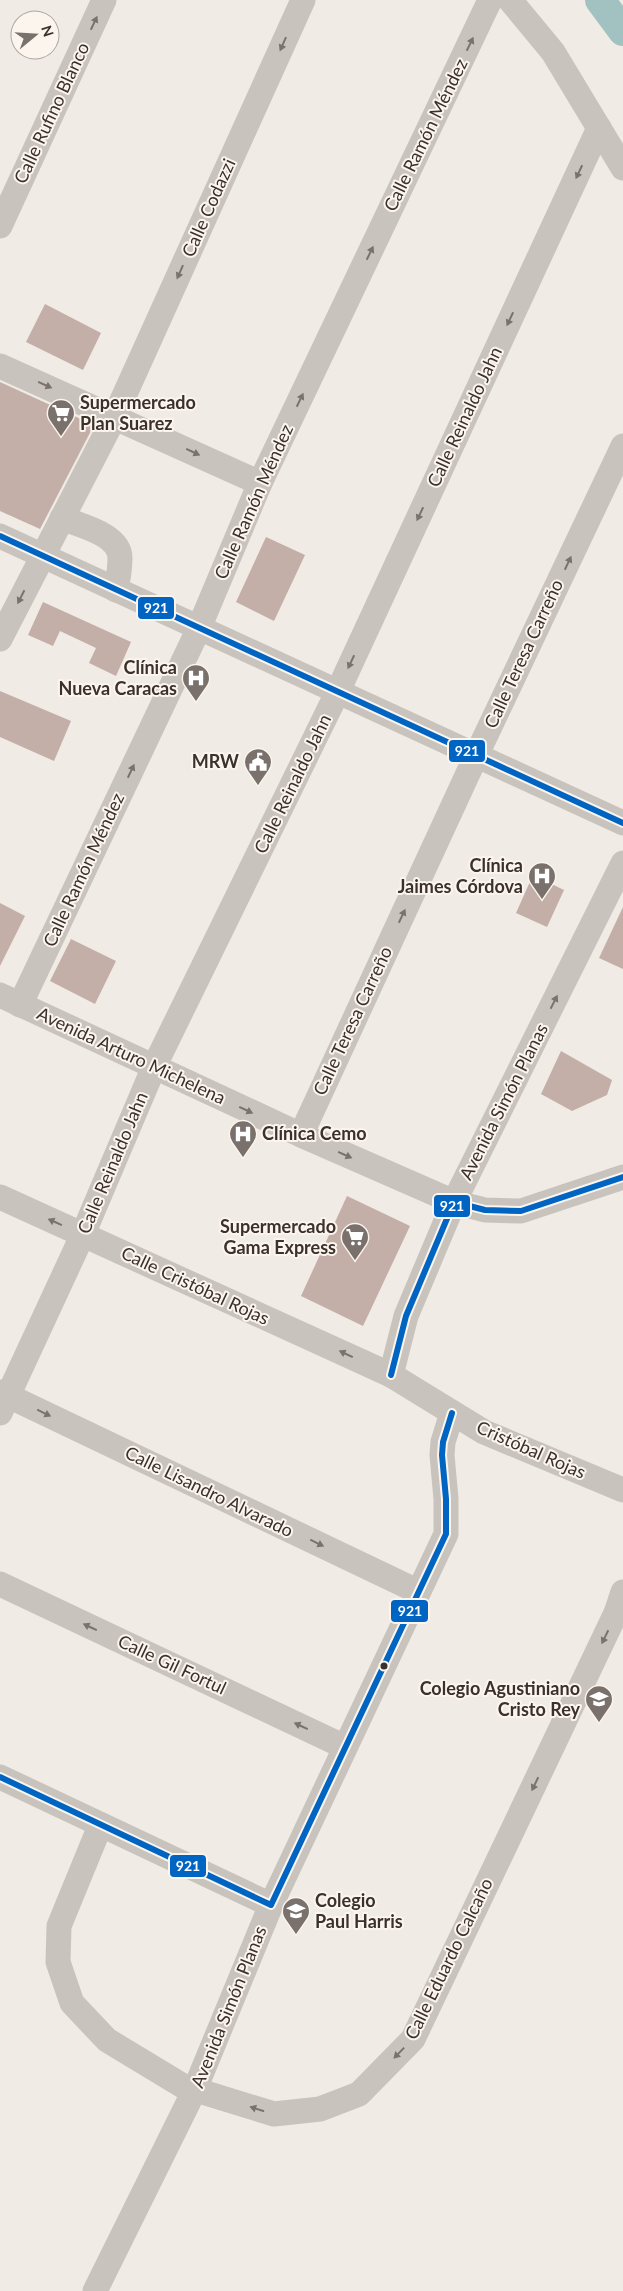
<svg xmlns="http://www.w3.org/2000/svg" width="623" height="2291" font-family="Lato,sans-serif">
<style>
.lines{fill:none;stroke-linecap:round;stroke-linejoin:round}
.river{stroke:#a1c2c1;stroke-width:30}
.building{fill:#c3afa7}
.minor{stroke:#c9c3be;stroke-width:25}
.bus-1-casing{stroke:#fbf5ee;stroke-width:10}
.bus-1{stroke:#0064c3;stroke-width:6}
.oneway{fill:#7b726d}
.bus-dot{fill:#3b302b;stroke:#fbf5ee;stroke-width:2}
.labels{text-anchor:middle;stroke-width:4;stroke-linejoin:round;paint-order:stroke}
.street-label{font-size:18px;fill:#3b302b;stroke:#fbf5ee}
.poi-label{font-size:18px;font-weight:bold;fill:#3b302b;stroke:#fbf5ee;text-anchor:end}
.line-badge{stroke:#fbf5ee;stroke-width:2}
.badge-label{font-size:14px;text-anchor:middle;font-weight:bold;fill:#fff}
</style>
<rect width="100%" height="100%" fill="#f0ebe5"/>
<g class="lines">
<path class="river" d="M600 0 623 31"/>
</g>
<g class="building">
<path d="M45 304 101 333 83 370 26 342Z"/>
<path d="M0 382 94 425 40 529 0 511Z"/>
<path d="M266 537 305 555 274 621 236 602Z"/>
<path d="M43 602 131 642 116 676 89 663 96 648 60 631 53 646 28 635Z"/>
<path d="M0 691 71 721 54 761 0 737Z"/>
<path d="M533 875 564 890 547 927 516 913Z"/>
<path d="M0 903 25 916 0 966Z"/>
<path d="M623 907V969L599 958Z"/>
<path d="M71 939 116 961 95 1004 50 981Z"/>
<path d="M561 1051 612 1080 607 1095 572 1111 541 1094Z"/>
<path d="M347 1196 410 1226 363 1326 301 1296Z"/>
</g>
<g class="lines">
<g class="minor">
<path d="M510 0 553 52 623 168"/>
<path d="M0 226 104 0"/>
<path d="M0 366 260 483"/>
<path d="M62 518C80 526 120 534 120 558 120 569 118 580 116 590"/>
<path d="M0 536 623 823"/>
<path d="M0 639 115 416 303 0"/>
<path d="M0 995 301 1135 454 1202 485 1210 521 1211 623 1177"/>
<path d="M20 1005 199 628 260 483 490 0"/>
<path d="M301 1135 476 756 623 446"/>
<path d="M0 1197 391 1375 484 1432 623 1490"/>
<path d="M391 1375 406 1316 454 1202 623 863"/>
<path d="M0 1392 417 1591"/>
<path d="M0 1413 83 1234 154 1067 338 691 599 128"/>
<path d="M0 1584 345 1747"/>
<path d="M0 1777 271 1905"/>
<path d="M100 1826 59 1926 58 1962 72 2003 107 2040 183 2086 274 2114 320 2109 359 2094 413 2039 616 1613 623 1592"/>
<path d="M95 2291 195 2089 271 1905 446 1534V1499L442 1455 443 1442 452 1413"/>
</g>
<g class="bus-1-casing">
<g id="bus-1">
<path d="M0 536 623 823"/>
<path d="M391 1375 406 1316 454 1202 485 1210 521 1211 623 1177"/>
<path d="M0 1777 271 1905 446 1534V1499L442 1455 443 1442 452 1413"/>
</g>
</g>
<use href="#bus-1" class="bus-1"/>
</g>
<defs><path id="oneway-solid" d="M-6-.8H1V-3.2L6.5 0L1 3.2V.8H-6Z" transform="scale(1.25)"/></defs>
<g class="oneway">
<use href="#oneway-solid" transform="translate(94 23) rotate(-65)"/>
<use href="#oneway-solid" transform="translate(283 44) rotate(114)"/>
<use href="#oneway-solid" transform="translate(470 44) rotate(-64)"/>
<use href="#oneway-solid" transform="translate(579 172) rotate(115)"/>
<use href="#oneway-solid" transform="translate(370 253) rotate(-64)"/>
<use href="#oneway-solid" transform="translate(180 272) rotate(114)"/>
<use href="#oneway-solid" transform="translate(510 319) rotate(115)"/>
<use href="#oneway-solid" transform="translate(45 385) rotate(24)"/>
<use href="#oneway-solid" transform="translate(300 400) rotate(-64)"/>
<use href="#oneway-solid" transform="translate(193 452) rotate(25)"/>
<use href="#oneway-solid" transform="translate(420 514) rotate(115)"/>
<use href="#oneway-solid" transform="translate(568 563) rotate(-65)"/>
<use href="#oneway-solid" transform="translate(21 597) rotate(117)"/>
<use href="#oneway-solid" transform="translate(351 662) rotate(115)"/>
<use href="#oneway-solid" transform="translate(131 771) rotate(-65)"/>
<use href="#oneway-solid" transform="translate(402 916) rotate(-65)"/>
<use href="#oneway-solid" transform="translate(554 1002) rotate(-63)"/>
<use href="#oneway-solid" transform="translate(246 1110) rotate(25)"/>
<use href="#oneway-solid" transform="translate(345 1155) rotate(24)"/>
<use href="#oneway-solid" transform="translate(55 1222) rotate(-156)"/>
<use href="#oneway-solid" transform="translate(346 1354) rotate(-155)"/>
<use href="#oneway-solid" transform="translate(44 1413) rotate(26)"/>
<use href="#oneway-solid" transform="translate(317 1543) rotate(26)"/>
<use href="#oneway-solid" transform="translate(90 1627) rotate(-155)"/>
<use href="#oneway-solid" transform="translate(605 1637) rotate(116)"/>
<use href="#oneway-solid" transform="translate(301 1726) rotate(-155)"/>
<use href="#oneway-solid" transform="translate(535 1784) rotate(116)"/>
<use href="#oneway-solid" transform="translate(399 2053) rotate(134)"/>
<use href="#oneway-solid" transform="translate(257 2109) rotate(-162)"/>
</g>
<defs>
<g id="supermarket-pin" transform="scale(1.4375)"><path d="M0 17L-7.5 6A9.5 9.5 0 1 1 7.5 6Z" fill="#7a716c" stroke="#fbf5ee"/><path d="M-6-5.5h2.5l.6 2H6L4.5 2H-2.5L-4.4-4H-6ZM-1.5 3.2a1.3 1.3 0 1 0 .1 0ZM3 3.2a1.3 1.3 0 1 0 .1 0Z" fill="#fff"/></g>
<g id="hospital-pin" transform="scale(1.4375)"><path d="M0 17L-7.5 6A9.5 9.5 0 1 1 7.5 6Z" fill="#7a716c" stroke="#fbf5ee"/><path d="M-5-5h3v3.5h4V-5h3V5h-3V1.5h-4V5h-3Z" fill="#fff"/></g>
<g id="civic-pin" transform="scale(1.4375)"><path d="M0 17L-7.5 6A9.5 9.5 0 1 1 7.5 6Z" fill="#7a716c" stroke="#fbf5ee"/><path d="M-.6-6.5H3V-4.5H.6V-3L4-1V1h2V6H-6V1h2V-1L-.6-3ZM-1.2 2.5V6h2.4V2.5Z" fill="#fff"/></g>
<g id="school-pin" transform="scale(1.4375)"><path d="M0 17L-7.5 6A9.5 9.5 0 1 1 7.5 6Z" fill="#7a716c" stroke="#fbf5ee"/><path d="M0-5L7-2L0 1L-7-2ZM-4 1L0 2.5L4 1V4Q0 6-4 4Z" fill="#fff"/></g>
</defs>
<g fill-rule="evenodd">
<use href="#supermarket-pin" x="61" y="413"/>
<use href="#hospital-pin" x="196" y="678"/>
<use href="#civic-pin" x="258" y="762"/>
<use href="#hospital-pin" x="542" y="876"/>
<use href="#hospital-pin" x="243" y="1134"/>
<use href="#supermarket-pin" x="355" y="1237"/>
<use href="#school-pin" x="599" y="1699"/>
<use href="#school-pin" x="296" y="1911"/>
</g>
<circle class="bus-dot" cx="384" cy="1666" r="4.5"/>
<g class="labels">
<g class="street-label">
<text transform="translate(52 113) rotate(-65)" y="6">Calle Rufino Blanco</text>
<text transform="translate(426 135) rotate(-64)" y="6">Calle Ramón Méndez</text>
<text transform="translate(209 208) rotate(-66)" y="6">Calle Codazzi</text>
<text transform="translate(465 417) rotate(-65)" y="6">Calle Reinaldo Jahn</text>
<text transform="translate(254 502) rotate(-66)" y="6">Calle Ramón Méndez</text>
<text transform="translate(524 654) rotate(-65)" y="6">Calle Teresa Carreño</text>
<text transform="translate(293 784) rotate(-64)" y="6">Calle Reinaldo Jahn</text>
<text transform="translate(84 870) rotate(-65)" y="6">Calle Ramón Méndez</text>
<text transform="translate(353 1021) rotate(-65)" y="6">Calle Teresa Carreño</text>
<text transform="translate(131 1056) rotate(25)" y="6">Avenida Arturo Michelena</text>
<text transform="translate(504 1102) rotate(-63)" y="6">Avenida Simón Planas</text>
<text transform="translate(113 1163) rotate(-67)" y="6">Calle Reinaldo Jahn</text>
<text transform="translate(195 1286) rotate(25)" y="6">Calle Cristóbal Rojas</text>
<text transform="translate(531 1450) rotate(24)" y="6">Cristóbal Rojas</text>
<text transform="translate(209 1492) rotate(26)" y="6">Calle Lisandro Alvarado</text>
<text transform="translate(172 1665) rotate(25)" y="6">Calle Gil Fortul</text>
<text transform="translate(449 1959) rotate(-64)" y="6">Calle Eduardo Calcaño</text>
<text transform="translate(229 2007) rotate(-68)" y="6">Avenida Simón Planas</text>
</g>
<g class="poi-label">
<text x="80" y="409" text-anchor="start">Supermercado<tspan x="80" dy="21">Plan Suarez</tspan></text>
<text x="177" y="674">Clínica<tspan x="177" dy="21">Nueva Caracas</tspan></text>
<text x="239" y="768">MRW</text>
<text x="523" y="872">Clínica<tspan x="523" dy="21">Jaimes Córdova</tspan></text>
<text x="262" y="1140" text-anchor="start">Clínica Cemo</text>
<text x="336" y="1233">Supermercado<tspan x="336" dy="21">Gama Express</tspan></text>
<text x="580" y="1695">Colegio Agustiniano<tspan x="580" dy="21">Cristo Rey</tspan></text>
<text x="315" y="1907" text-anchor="start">Colegio<tspan x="315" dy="21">Paul Harris</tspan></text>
</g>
</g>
<g class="line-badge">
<rect x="137" y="596" width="38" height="24" rx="5" fill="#0064c3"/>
<rect x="448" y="739" width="38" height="24" rx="5" fill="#0064c3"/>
<rect x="433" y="1194" width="38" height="24" rx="5" fill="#0064c3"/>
<rect x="390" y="1599" width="39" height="24" rx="5" fill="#0064c3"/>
<rect x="169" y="1854" width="38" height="24" rx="5" fill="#0064c3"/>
</g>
<g class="badge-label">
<text x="156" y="613">921</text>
<text x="467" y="756">921</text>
<text x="452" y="1211">921</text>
<text x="410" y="1616">921</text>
<text x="188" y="1871">921</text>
</g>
<g transform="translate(35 35) rotate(72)"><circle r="24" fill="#fbf5ee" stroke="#aea6a0"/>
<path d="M0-4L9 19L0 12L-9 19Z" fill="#7a716c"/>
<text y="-8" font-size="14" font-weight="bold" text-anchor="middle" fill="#3b302b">N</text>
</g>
</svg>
